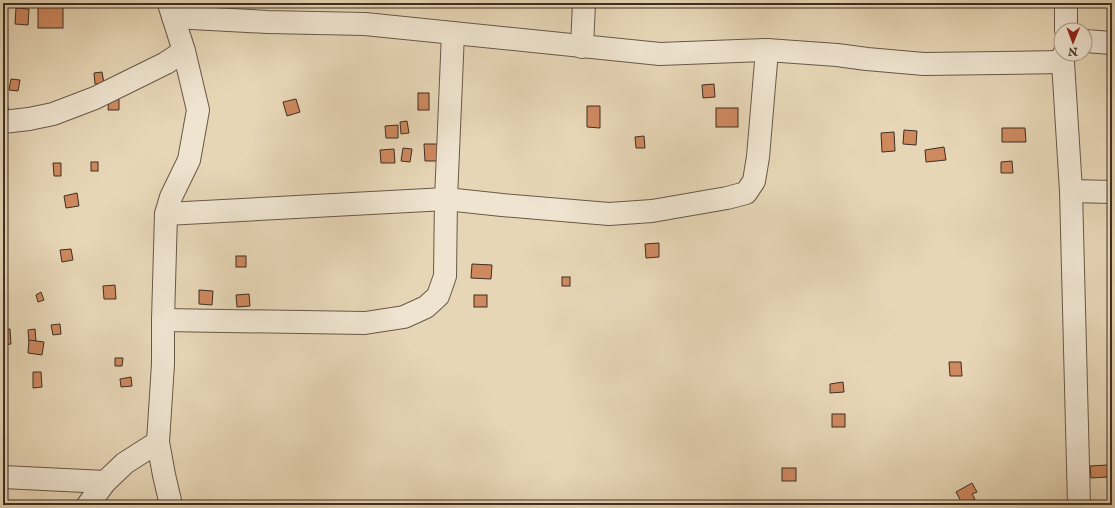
<svg xmlns="http://www.w3.org/2000/svg" width="1115" height="508" font-family="'IM FELL English',serif">
<style>
.building{fill:#ce895f;stroke:#3f2e23}
.lines{fill:none;stroke-linecap:round;stroke-linejoin:round}
.minor-casing{stroke:#695848;stroke-width:24}
.minor{stroke:#efe4d0;stroke-width:22}
</style>
<rect width="100%" height="100%" fill="#e7d6b6"/>
<filter id="stains"><feTurbulence type="fractalNoise" baseFrequency=".005" numOctaves="4"/><feColorMatrix values="0 0 0 0 .2 0 0 0 0 .09 0 0 0 0 .02 0 0 0 .5 -.17"/></filter>
<radialGradient id="worn" r=".72"><stop offset=".6" stop-color="#630" stop-opacity="0"/><stop offset="1" stop-color="#630" stop-opacity=".3"/></radialGradient>
<g class="building">
<rect x="38" y="3" width="25" height="25"/>
<path d="M16 8 29 9 28 25 15 24Z"/>
<path d="M102 72 104 83 95 84 94 73Z"/>
<path d="M11 79 20 80 18 91 9 90Z"/>
<path d="M714 84 715 97 703 98 702 85Z"/>
<rect x="418" y="93" width="11" height="17"/>
<path d="M109 98H119V110H108Z"/>
<path d="M296 99 300 112 287 116 283 102Z"/>
<path d="M7 105 10 113 3 115V106Z"/>
<path d="M587 106H600V128L587 127Z"/>
<rect x="716" y="108" width="22" height="19"/>
<path d="M407 121 409 133 401 134 400 122Z"/>
<path d="M398 125V138H386L385 126Z"/>
<path d="M1002 128H1025L1026 142H1002Z"/>
<path d="M904 130 917 131 916 145 903 144Z"/>
<path d="M894 132 895 151 882 152 881 133Z"/>
<path d="M644 136 645 148H636L635 137Z"/>
<path d="M424 144H438L439 161H425Z"/>
<path d="M944 147 946 160 926 162 925 150Z"/>
<path d="M403 148 412 149 410 162 401 161Z"/>
<path d="M394 149 395 163H381L380 150Z"/>
<path d="M1012 161 1013 173H1001V162Z"/>
<rect x="91" y="162" width="7" height="9"/>
<path d="M53 163H61V176H54Z"/>
<path d="M77 193 79 206 66 208 64 196Z"/>
<path d="M659 243V257L646 258 645 244Z"/>
<path d="M71 249 73 260 62 262 60 250Z"/>
<rect x="236" y="256" width="10" height="11"/>
<path d="M472 264 492 265 491 279 471 278Z"/>
<rect x="562" y="277" width="8" height="9"/>
<path d="M1112 279V296H1111L1110 280Z"/>
<path d="M115 285 116 299H104L103 286Z"/>
<path d="M199 290 213 291 212 305 199 304Z"/>
<path d="M41 292 44 300 38 302 36 295Z"/>
<path d="M249 294 250 306 237 307 236 295Z"/>
<rect x="474" y="295" width="13" height="12"/>
<path d="M60 324 61 334 53 335 51 325Z"/>
<path d="M10 329 11 344 3 345V330Z"/>
<path d="M35 329 36 341 29 342 28 330Z"/>
<path d="M29 340 44 342 42 355 28 353Z"/>
<path d="M115 358H123L122 366H115Z"/>
<path d="M949 362H961L962 376H950Z"/>
<path d="M33 372H41L42 387 33 388Z"/>
<path d="M131 377 132 386 121 387 120 379Z"/>
<path d="M843 382 844 392 830 393V384Z"/>
<rect x="832" y="414" width="13" height="13"/>
<path d="M1108 465V477L1091 478 1090 466Z"/>
<rect x="782" y="468" width="14" height="13"/>
<path d="M972 483 977 492 972 494 975 499 963 505 956 492Z"/>
</g>
<g class="lines">
<g class="minor-casing">
<g id="minor">
<path d="M169 4 184 51 198 110 189 160 171 197 166 214 163 320V364L158 442 164 475 171 505"/>
<path d="M173 17 268 22 365 24 660 54 767 50 837 55 867 59 924 64 1063 62"/>
<path d="M1066 30V3"/>
<path d="M1085 41 1112 43"/>
<path d="M582 47 584 3"/>
<path d="M1064 54 1063 62 1071 191 1079 505"/>
<path d="M3 122 29 119 53 114 95 98 166 63 184 51"/>
<path d="M1071 191 1112 192"/>
<path d="M166 214 446 199 502 205 609 214 652 211 727 198 746 193 754 181 758 157 767 50"/>
<path d="M163 320 365 323 404 317 426 307 438 296 445 276 446 199 453 33"/>
<path d="M3 477 105 482"/>
<path d="M88 505 105 482 125 463 158 442"/>
</g>
</g>
<use href="#minor" class="minor"/>
</g>
<rect width="1115" height="508" fill="none" stroke="#e7d6b6" stroke-width="16"/>
<rect x="4" y="4" width="1107" height="500" fill="none" stroke="#3f2e23" stroke-width="2"/>
<rect x="8" y="8" width="1099" height="492" fill="none" stroke="#3f2e23"/>
<g transform="translate(1073 42) rotate(181)"><circle r="19" fill="#efe4d0" stroke="#a99b8b"/>
<path d="M0-3L7 15L0 10L-7 15Z" fill="#8f2418"/>
<text y="-6" font-size="11" font-weight="bold" text-anchor="middle" fill="#3f2e23">N</text>
</g>
<rect width="100%" height="100%" filter="url(#stains)"/>
<rect width="100%" height="100%" fill="url(#worn)"/>
</svg>
